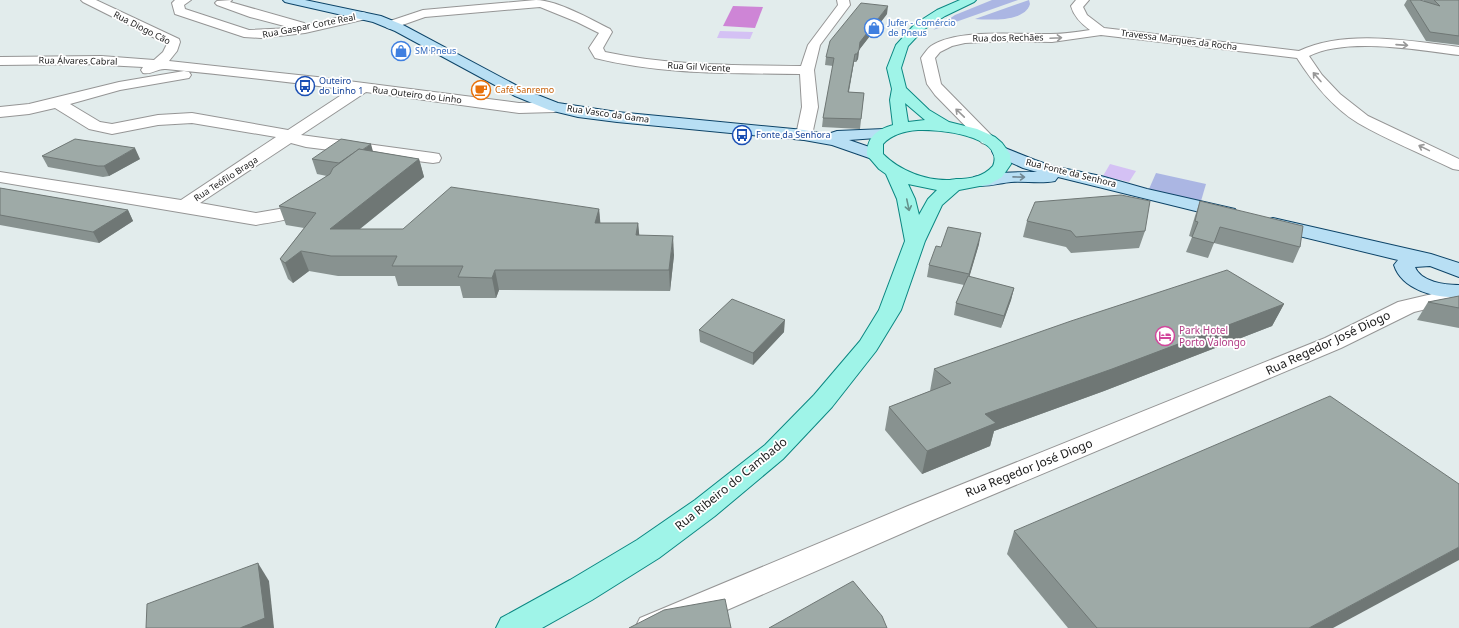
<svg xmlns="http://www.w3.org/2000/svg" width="1459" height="628" font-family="'Noto Sans',sans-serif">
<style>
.grass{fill:#abb6e3}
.park{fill:#d4c1f4}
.pitch{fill:#ce85d6}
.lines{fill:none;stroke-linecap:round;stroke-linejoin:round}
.street-casing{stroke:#959595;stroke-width:2}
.secondary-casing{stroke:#0d4468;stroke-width:2}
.primary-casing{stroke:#0b8782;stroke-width:2}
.street{fill:#fff;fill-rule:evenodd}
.secondary{fill:#b8dff4;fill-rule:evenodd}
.primary{fill:#9ff4e8;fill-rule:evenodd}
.wall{fill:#889290}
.shaded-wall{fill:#6f7775}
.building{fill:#9eaaa7;stroke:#6f7775}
.oneway{stroke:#989898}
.oneway2{stroke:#718792}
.oneway3{stroke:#64928c}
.labels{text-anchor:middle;stroke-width:3.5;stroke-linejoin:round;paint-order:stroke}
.far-shop-label{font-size:9px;fill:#366cbe;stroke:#fff;text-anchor:start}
.far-street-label{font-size:9px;fill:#1b1b1b;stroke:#fff}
.far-transit-label{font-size:9px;fill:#164399;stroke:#fff;text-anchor:start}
.far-food-label{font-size:9px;fill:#c56008;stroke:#fff;text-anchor:start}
.hotel-label{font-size:10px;fill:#b23c85;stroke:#fff;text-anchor:start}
.near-street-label{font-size:12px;fill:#1b1b1b;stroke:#fff}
</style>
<rect width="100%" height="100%" fill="#e2ecec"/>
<g class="grass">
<path d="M992 0H1018L933 30 955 15Z"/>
<path d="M1029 0 1030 4C1025 22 990 20 975 19Z"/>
<path d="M1156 173 1206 184 1201 201 1149 189Z"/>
</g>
<g class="park">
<path d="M720 31 753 32 750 39 717 38Z"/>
<path d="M1110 164 1136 171 1129 182 1103 176Z"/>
</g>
<path class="pitch" d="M733 6 763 7 755 28 723 26Z"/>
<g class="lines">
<g class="street-casing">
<g id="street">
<path d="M81 0H96L179 39 180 42 177 51 169 61 317 77 519 103 554 102 559 104 562 107 559 110 554 112 519 113 366 92 301 135 433 153 439 154 441 158 439 162 433 163 306 147 291 143 200 203 256 213 285 208 301 197 307 196 313 197 316 201C303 220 276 221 256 225L0 182V172L181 200 276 137 192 123 158 125 112 134 89 129 55 108 29 114 0 117V107L29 104 119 82 184 71 189 72 191 75 189 78 120 90 70 104 100 122 112 124 158 115 192 113 288 130 349 90C288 82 227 75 166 69 157 68 152 75 143 73L141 70 143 67 86 64 0 65V57L101 56 154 60 163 52 167 44 83 2Z"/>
<path d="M175 0H191L184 5 185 9 249 30 292 28 250 17 217 5 215 3 217 1 232 0 230 2 304 23 306 25 362 12 366 13 368 16 366 19 305 33 261 38 244 37 175 14 172 3Z"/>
<path d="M536 0C557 0 592 20 610 29L612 32 603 48 605 52C670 66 735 65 801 66L808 45 838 5 837 0H849L850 5 820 45 814 70 818 107 812 135 810 138 804 140 798 138 796 135 802 107 800 74C732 73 663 75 595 58L589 48 599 33 577 22 540 7 425 17 391 29 387 28 385 25 387 22 423 10Z"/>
<path d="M1076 0H1089L1083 7 1087 15 1104 28 1299 51C1345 29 1410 41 1459 47V55C1417 50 1347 37 1309 56L1322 75 1340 94 1368 116 1459 159V170L1453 169C1422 154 1387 140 1358 123 1332 107 1313 83 1297 58L1101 35 1052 42 1004 41 965 43 952 46 940 52 935 58 941 84 996 140 994 143 988 145 982 143 935 95 927 84 921 58C924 54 927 49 931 46 958 28 1019 35 1050 34 1064 34 1077 32 1090 30 1082 24 1074 17 1071 6Z"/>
<path d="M1456 286H1459V298L1447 304 1414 312 1341 348 928 522 686 628H635L640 618 908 506 1325 338 1398 302 1432 294Z"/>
</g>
</g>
<g class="secondary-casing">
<g id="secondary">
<path d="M283 0H305L381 16 403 25 525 90 558 103 617 112 804 130 830 135 831 133 837 131 884 129 890 131 892 134 890 137 849 140 881 151 883 155 881 159 875 160 832 145 804 140 617 122 578 117 549 110 515 96 395 31 373 22 289 3 285 2Z"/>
<path d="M1000 146 1035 160 1052 166 1101 176 1147 189 1235 209 1237 213 1235 217 1228 219 1058 177 1055 181C1041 184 1026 181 1011 182 999 183 986 188 974 185L971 181 974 177C994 172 1016 172 1037 172L1023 168 994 155 992 151 994 147Z"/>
<path d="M1273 218 1431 254 1459 263V277L1430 266 1415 267C1421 282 1445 285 1459 285V297C1435 298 1402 290 1394 265L1398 260 1266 228 1264 224 1266 220Z"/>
</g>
</g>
<g class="primary-casing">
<path id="primary" d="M960 0H976L974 2 945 16 923 30 908 46 901 68 906 88 929 110 949 122 977 129 995 137 1002 143 1010 154 1011 164 1002 177 990 184 959 190 942 205 925 241 901 310 876 351 832 407 783 459 715 516 659 558 592 600 542 628H496L501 618 570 580 637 540 695 500 765 445 814 395 860 341 879 310 905 241 897 199 886 174 879 169 867 155C867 137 876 130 893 125L890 100 892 89 887 68 896 45 915 24 937 10ZM905 103 925 120 908 122ZM918 130C936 129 1006 135 993 166 983 177 970 179 956 179 955 179 951 180 950 180 926 181 900 171 883 154V144C892 134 905 131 918 130ZM908 184 937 190 928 199 919 215 915 199Z"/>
</g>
<use href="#street" class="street"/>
<use href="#secondary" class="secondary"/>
<use href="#primary" class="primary"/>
</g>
<g class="wall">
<path d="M1407 0H1420L1424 1 1423 0H1459V45L1426 41 1404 5Z"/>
<path d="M887 14 859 50 858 59 856 62H854L849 92 864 93 860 129 822 127 823 118 833 66 825 65 826 57Z"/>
<path d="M373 151 419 159 424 177 360 229H403L599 209 600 223H638L639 235 674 255 670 291 499 290 496 298H463L460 286H398L395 276H338L309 271 293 283 288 279 280 259 304 228 286 225 279 206 327 176 317 174 312 159Z"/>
<path d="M42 156 140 159 109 176 103 177 48 167Z"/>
<path d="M0 188 128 210 133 221 99 243 0 225Z"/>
<path d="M1200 201 1300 247 1293 263 1214 243 1208 258 1186 252 1192 237 1189 236 1195 216Z"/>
<path d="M1027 221 1145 231 1139 248 1071 253 1066 247 1023 237Z"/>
<path d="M979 244 969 277 1014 288 1011 300 1001 328 954 315 956 303 964 285 927 277 929 265 941 247Z"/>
<path d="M1459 296V328L1417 320 1428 302Z"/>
<path d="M1284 304 1272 326 1104 391 994 431 990 446 922 474 885 430 889 407 930 391 934 369Z"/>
<path d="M699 330 784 332 753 365 700 342Z"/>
<path d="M1014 531 1333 628H1068L1007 554Z"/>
</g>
<g class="shaded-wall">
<path d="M888 6 887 14 859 50 858 59 856 62 857 54 860 42Z"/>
<path d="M855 54 854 62 847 100 848 92Z"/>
<path d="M371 144 375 159 342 164Z"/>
<path d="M135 148 140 159 109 176 104 166Z"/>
<path d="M419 159 424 177 336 248 330 229Z"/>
<path d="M599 209 601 229 595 223Z"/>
<path d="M128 210 133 221 99 243 93 232Z"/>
<path d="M638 223 640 242 636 235Z"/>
<path d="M981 233 979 244 967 285 969 274Z"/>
<path d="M673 236 674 255 670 291 669 270Z"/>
<path d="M301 251 309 271 293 283 285 263Z"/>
<path d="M495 270 499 290 496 298 492 278Z"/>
<path d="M1014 288 1011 300 1001 328 1004 316Z"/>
<path d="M1284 304 1272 326 1104 391 994 431 990 446 922 474 927 451 985 414Z"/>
<path d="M785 320 784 332 753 365V353Z"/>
<path d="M1459 547V560L1333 628H1309Z"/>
<path d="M258 563 269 581 274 628H240Z"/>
</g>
<g class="building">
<path d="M1410 0H1420L1440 6 1434 0H1459V36L1430 32Z"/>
<path d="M861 3 888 6 860 42 859 50 857 54H855L848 92 864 93 861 119 823 118 834 58 826 57 830 41Z"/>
<path d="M75 139 135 148 104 166H98L42 156Z"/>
<path d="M341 139 371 144 362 150 359 149 339 163 312 159Z"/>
<path d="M359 149 419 159 330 229H403L451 187 599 209 595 223H638L636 235 673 236 669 270H495L492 278 458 277 463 266H392L397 256H331L301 251 285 263 280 259 316 213 279 206 330 174 333 168Z"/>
<path d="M0 188 128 210 93 232 0 215Z"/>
<path d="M1121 195 1150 201 1145 231 1076 237 1071 231 1027 221 1035 202Z"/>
<path d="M1200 201 1303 226 1300 247 1220 227 1214 243 1192 237 1198 222 1195 221Z"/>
<path d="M948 227 981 233 969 274 929 265 936 246 941 247Z"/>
<path d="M1227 270 1284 304 1112 369 985 414 996 423 927 451 889 407 951 383 934 369 1071 321Z"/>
<path d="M968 276 1014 288 1004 316 956 303Z"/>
<path d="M1459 296V308L1428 302Z"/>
<path d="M732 299 785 320 753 353 699 330Z"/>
<path d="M1330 396 1459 484V547L1309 628H1097L1014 531Z"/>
<path d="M258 563 265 618 240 628H146L147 604Z"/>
<path d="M853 581 882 616 887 628H769Z"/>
<path d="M725 599 731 628H629L664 610Z"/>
</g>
<defs><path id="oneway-shaft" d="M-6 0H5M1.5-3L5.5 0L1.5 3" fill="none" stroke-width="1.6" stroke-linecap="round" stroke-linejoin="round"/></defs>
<g class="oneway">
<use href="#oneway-shaft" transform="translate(1056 38) rotate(-3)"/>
<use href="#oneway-shaft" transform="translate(1402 45) rotate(4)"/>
<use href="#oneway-shaft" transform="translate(1317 77) rotate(-131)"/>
<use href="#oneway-shaft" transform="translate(960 113) rotate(-136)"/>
<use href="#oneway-shaft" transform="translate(1424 148) rotate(-154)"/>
</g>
<use class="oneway2" href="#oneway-shaft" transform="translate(1019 177) rotate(1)"/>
<use class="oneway3" href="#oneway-shaft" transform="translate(908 205) rotate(78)"/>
<defs>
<g id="shop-ring" transform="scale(1)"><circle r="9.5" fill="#fff" stroke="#3f7fe0" stroke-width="1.5"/><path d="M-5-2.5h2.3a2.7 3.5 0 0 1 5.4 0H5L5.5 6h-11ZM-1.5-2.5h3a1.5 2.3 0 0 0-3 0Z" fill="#3f7fe0"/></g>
<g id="bus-ring" transform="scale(1)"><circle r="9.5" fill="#fff" stroke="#1a4fb4" stroke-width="1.5"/><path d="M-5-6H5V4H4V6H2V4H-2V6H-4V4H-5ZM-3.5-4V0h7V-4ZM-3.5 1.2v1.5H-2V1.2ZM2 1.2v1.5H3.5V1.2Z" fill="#1a4fb4"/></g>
<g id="cafe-ring" transform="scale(1)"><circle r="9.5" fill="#fff" stroke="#e8710a" stroke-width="1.5"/><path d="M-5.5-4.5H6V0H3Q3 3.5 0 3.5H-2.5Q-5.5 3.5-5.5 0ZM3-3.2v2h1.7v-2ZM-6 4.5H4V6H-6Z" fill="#e8710a"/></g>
<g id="hotel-ring" transform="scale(1)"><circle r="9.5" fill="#fff" stroke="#d1479c" stroke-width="1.5"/><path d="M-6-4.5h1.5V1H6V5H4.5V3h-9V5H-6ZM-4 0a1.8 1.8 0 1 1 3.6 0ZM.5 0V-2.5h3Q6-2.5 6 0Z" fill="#d1479c"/></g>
</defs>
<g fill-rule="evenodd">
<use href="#shop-ring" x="874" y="28"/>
<use href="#shop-ring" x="401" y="51"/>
<use href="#bus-ring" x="305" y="86"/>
<use href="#cafe-ring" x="481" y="90"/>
<use href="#bus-ring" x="742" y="135"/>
<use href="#hotel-ring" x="1165" y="336"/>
</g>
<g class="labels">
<g class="far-shop-label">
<text x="888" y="26">Jufer - Comércio<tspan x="888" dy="10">de Pneus</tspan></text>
<text x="415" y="54">SM Pneus</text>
</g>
<g class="far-street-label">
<text transform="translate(309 26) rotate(-11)" y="3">Rua Gaspar Corte Real</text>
<text transform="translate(142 28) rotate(27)" y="3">Rua Diogo Cão</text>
<text transform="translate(1008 38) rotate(-1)" y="3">Rua dos Rechães</text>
<text transform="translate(1179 40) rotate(7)" y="3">Travessa Marques da Rocha</text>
<text transform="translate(78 61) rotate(1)" y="3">Rua Álvares Cabral</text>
<text transform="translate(699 67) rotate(3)" y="3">Rua Gil Vicente</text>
<text transform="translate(417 95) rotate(7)" y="3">Rua Outeiro do Linho</text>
<text transform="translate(608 114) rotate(8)" y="3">Rua Vasco da Gama</text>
<text transform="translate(1071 173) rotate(14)" y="3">Rua Fonte da Senhora</text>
<text transform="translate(226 179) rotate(-33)" y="3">Rua Teófilo Braga</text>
</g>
<g class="far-transit-label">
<text x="319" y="84">Outeiro<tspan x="319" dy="10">do Linho 1</tspan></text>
<text x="756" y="138">Fonte da Senhora</text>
</g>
<g class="far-food-label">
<text x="495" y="93">Café Sanremo</text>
</g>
<g class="hotel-label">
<text x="1179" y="334">Park Hotel<tspan x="1179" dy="12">Porto Valongo</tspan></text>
</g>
<g class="near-street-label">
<text transform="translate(1328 343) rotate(-25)" y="4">Rua Regedor José Diogo</text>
<text transform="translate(1029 468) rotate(-22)" y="4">Rua Regedor José Diogo</text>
<text transform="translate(731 484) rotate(-39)" y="4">Rua Ribeiro do Cambado</text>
</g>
</g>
</svg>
